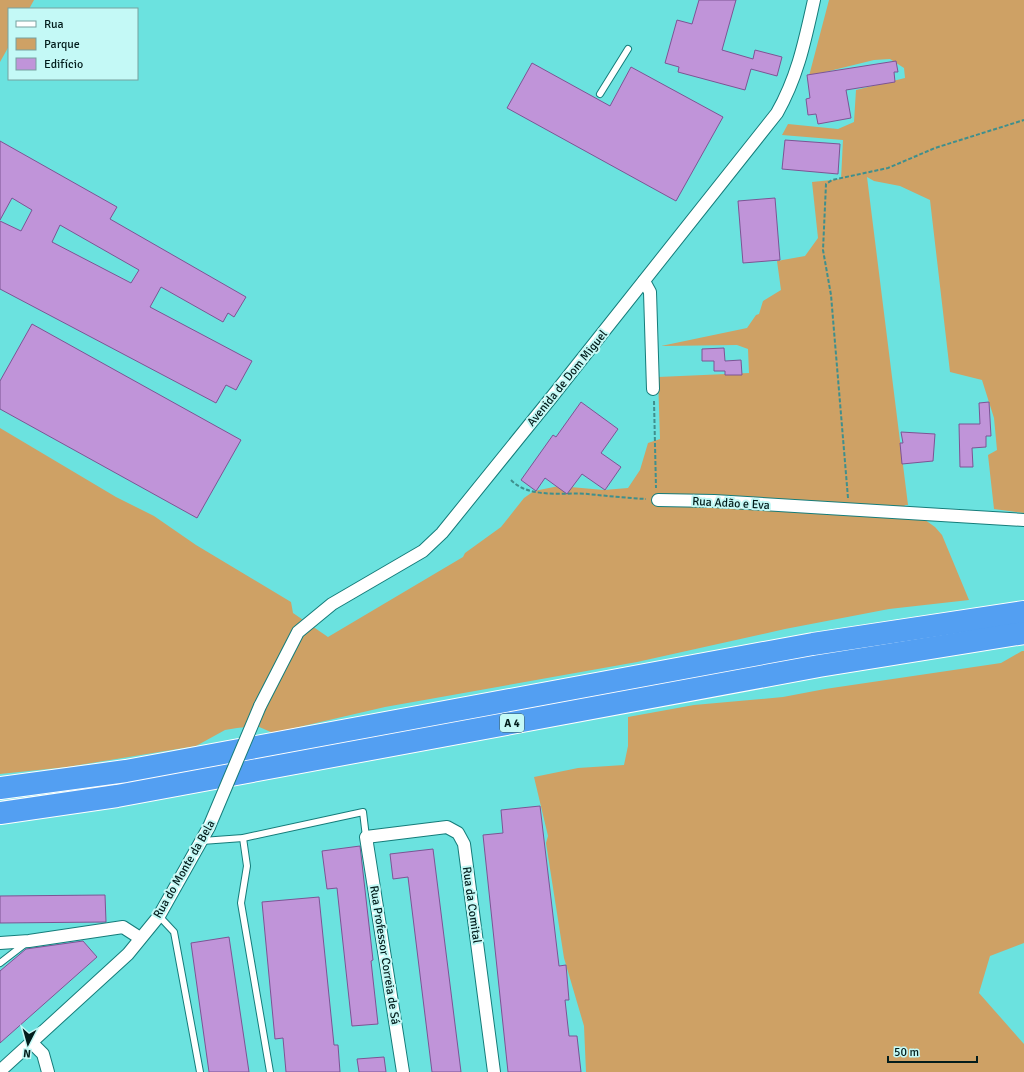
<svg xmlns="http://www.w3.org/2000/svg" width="1024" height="1072" font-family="Signika,sans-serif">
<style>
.green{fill:#cea165}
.building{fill:#c094d9;stroke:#7d5494;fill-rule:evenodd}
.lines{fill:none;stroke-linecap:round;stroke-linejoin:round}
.lane-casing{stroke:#157c7a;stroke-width:8}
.street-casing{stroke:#157c7a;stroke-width:14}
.highway-casing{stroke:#fff;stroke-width:24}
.path{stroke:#3f8f8d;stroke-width:2;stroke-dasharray:4 2;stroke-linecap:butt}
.lane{stroke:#fff;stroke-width:6}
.street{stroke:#fff;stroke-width:12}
.highway{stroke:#539ff2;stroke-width:22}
.street-bridge-casing{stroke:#157c7a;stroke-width:14;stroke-linecap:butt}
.street-bridge{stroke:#fff;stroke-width:12}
.labels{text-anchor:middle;stroke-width:4;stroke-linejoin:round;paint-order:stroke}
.shield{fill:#c4f9f6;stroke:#3d5f5d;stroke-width:1}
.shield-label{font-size:11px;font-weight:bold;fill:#031d1c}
.street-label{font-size:12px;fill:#031d1c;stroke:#c4f9f6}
</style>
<rect width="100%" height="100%" fill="#6be2df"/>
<g class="green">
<path d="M0 0H34L29 9H9V46L0 62Z"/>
<path d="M829 0H1024V513L994 509 988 455 997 450 994 418 982 380 950 372 930 200 900 186 874 181 867 177 908 505H904L935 527 942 535 969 600 889 609 785 629 637 662 385 707 273 733 257 726 237 728 225 730 196 746 67 767 0 774V428L116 497 154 516 196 545 291 602 293 613 328 637 463 557 465 553 501 527 524 498 534 491 559 486 604 490 628 488 640 470 648 443 660 439 658 377 749 373 748 349 737 345 661 346 747 328 756 315 759 314 763 301 781 290 777 261 805 256 818 238 812 182 841 179 843 140 782 135 788 124 838 129 854 122 856 90 905 78 904 68 890 59 874 60 809 76Z"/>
<path d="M1022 651H1024V943L990 956 979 993 1024 1044V1072H586L584 1026 564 958 546 843 548 836 534 777 578 768 624 765 628 746V717L694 705 783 697 825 689 1001 663Z"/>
</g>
<g class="building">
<path d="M699 0H736L722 50 753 59 755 50 782 57 777 76 751 69 745 90 678 72 679 67 665 63 677 20 692 24Z"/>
<path d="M896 61 898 72H894L895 82 846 90 851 118 818 124 816 114 808 115 806 99 810 98 807 75Z"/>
<path d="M532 63 610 106 631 67 723 117 676 201 507 108Z"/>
<path d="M785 140 840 144 838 174 782 169Z"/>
<path d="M0 141 117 207 110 219 246 297 234 317 228 313 223 322 161 287 150 307 252 361 236 390 226 385 216 403 0 289V221L21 231 32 210 12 198 0 220ZM60 225 139 270 131 283 52 242Z"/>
<path d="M775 198 780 260 743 263 738 201Z"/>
<path d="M32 324 241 440 197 518 0 409V381Z"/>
<path d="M724 348 725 361 741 360 742 375H725V371H714V361H702V349Z"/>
<path d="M581 402 618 429 601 453 621 467 605 490 582 474 567 494 545 478 536 491 521 480 553 435 556 437Z"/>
<path d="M989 402 991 436H986V447L972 448 973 467H960L959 424H980L979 403Z"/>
<path d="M901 432 935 434 933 461 902 464 900 443H903Z"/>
<path d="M540 806 559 966 566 965 569 1000H565L569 1036H577L581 1072H508L483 835 503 833 501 810Z"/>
<path d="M360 846 373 960 371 961 378 1024 352 1026 337 888 327 889 322 851Z"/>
<path d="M433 849 461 1072H432L408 877 393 879 390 854Z"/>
<path d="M105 895 106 922 0 923V896Z"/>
<path d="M319 897 334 1045H338L340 1072H286L283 1038 275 1039 262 902Z"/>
<path d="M229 937 249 1072H209L191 943Z"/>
<path d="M83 941 97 957 0 1043V971L26 949Z"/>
<path d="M384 1057 386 1072H359L357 1059Z"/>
</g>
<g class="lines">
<g class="lane-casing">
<g id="lane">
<path d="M600 94 628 49"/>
<path d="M243 838 247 866 241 903 270 1072"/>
<path d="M202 841 243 838 363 812 366 837"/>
<path d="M159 916 174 932 200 1072"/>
<path d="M0 963 26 943"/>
</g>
</g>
<g class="street-casing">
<g id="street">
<path d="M644 281 650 292 653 389"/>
<path d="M658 500 714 501 1024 520"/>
<path d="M260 706 298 632 332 604 423 551 442 533 551 398 777 113C798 76 805 40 814 0"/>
<path d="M0 943 29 941 123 927 140 938"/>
<path d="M32 1043 43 1054 48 1072"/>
<path d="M0 1071 128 954 159 916 209 827"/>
<path d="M403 1072 366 837 447 827 458 833 464 844 494 1072"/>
</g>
</g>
<g class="highway-casing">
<g id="highway">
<path d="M0 788 126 771 813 644 1024 612"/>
<path d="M0 813 117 796 819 666 1024 633"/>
</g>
</g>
<g class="path">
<path d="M654 401 656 488"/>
<path d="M511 480C529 499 564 492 588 494 607 496 627 498 646 499"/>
<path d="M848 498 831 295 823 250 826 184 832 180 888 168 935 148 1024 120"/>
</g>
<use href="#lane" class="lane"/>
<use href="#street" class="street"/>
<use href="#highway" class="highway"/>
<g class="street-bridge-casing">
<path id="street-bridge" d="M209 827 260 706"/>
</g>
<use href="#street-bridge" class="street-bridge"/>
</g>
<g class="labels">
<rect class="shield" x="500" y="714" width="24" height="18" rx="3"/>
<g class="shield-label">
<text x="512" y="727">A 4</text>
</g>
<g class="street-label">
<text transform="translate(567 378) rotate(-51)" y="4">Avenida de Dom Miguel</text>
<text transform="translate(731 503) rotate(3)" y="4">Rua Adão e Eva</text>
<text transform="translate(184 869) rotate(-60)" y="4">Rua do Monte da Bela</text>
<text transform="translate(472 905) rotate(82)" y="4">Rua da Comital</text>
<text transform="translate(385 955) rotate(81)" y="4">Rua Professor Correia de Sá</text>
</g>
</g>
<rect x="8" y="8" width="130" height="72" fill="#c4f9f6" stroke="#77a19f"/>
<rect x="16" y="21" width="20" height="6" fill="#ffffff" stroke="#77a19f"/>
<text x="44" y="28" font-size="12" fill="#031d1c">Rua</text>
<rect x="16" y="38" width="20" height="12" fill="#cea165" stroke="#77a19f"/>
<text x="44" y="48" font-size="12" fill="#031d1c">Parque</text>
<rect x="16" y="58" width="20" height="12" fill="#c094d9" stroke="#77a19f"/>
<text x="44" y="68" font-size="12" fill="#031d1c">Edifício</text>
<g transform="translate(28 1044) rotate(186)" stroke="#c4f9f6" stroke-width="3" paint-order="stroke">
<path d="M0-3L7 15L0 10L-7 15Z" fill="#031d1c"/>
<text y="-6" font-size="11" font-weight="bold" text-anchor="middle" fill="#031d1c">N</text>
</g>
<path d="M888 1056v6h89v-6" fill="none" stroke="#031d1c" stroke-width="2"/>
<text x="894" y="1056" font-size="12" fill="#031d1c" stroke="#c4f9f6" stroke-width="3" paint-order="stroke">50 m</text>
</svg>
